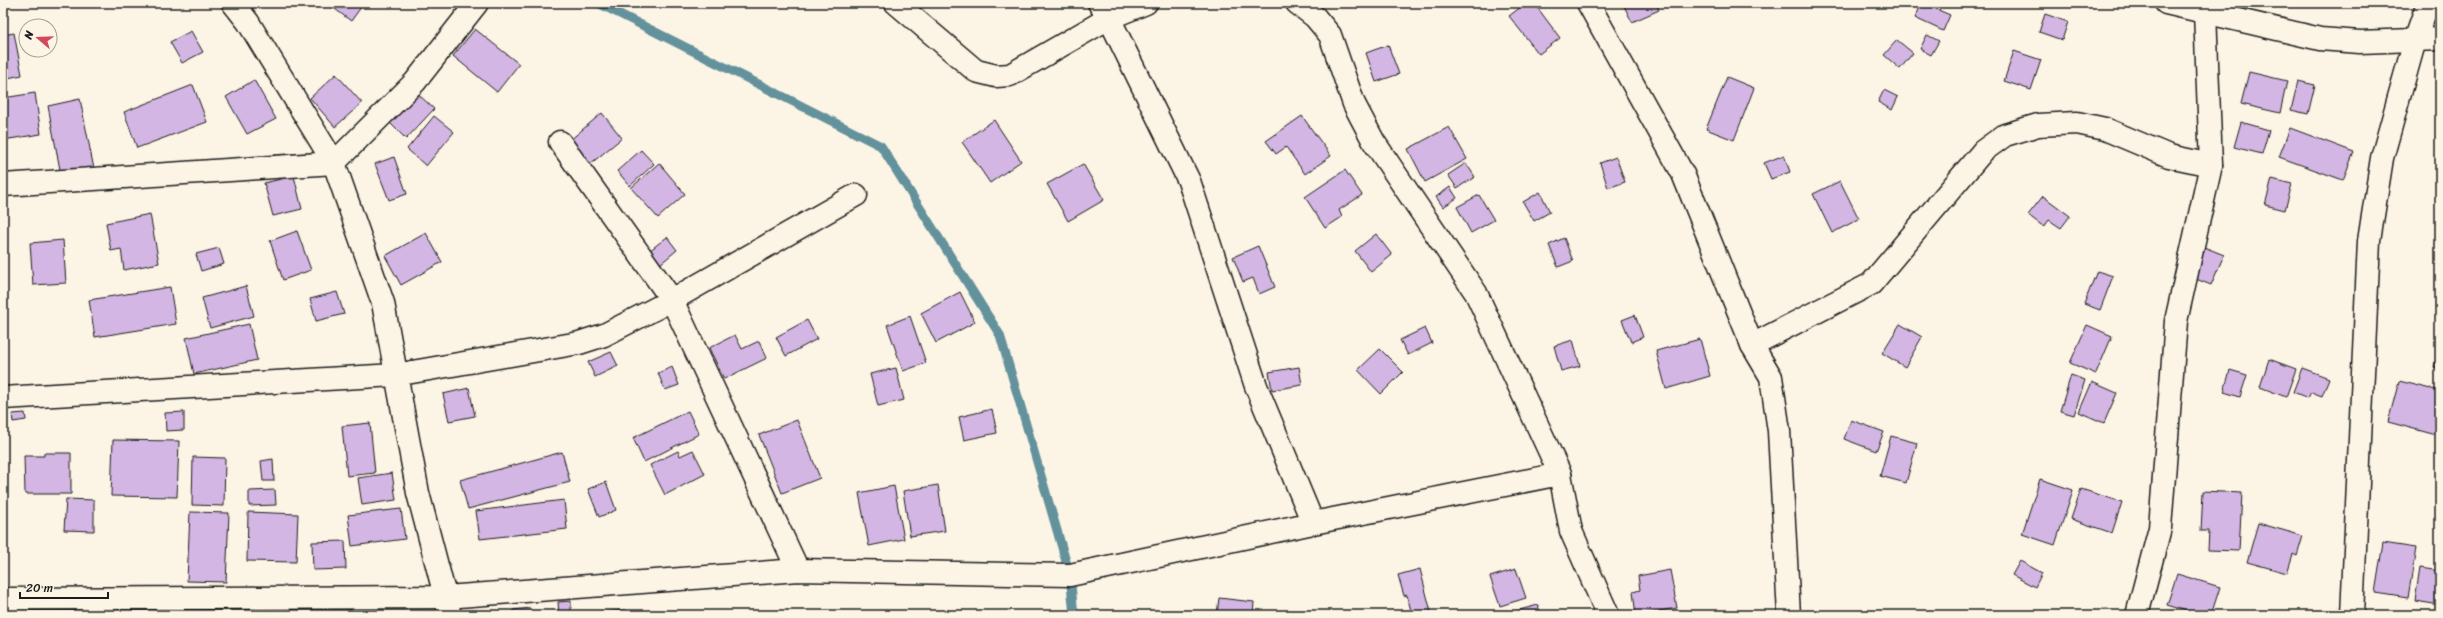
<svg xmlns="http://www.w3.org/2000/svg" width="2443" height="618" font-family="Sriracha,sans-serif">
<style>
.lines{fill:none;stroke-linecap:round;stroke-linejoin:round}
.stream{stroke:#63919c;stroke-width:9}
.building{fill:#d3b6e4;stroke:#1c1c1c}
.minor-casing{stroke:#1c1c1c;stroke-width:25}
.minor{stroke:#fcf5e5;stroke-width:22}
</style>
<rect width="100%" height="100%" fill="#fcf5e5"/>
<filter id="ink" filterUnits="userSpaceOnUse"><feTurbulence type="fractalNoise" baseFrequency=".025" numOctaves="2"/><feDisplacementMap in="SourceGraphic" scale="8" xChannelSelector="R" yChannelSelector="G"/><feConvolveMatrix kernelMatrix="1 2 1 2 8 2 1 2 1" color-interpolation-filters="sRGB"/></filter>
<g filter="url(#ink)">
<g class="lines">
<path class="stream" d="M598 3 881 146 1000 335 1070 575 1074 615"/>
</g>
<g class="building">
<path d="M327 3H364L351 21Z"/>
<path d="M902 3H926L914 15Z"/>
<path d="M1526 3H1534L1560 38 1539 54 1509 16Z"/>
<path d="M1631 3H1656L1659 10 1632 22 1624 6Z"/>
<path d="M1922 3 1950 15 1943 31 1915 18Z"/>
<path d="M2045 14 2068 22 2062 40 2039 32Z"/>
<path d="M475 29 519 64 497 92 453 56Z"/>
<path d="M191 31 203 52 182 63 170 42Z"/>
<path d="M14 33 22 75 3 79V35Z"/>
<path d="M1927 35 1939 41 1931 55 1920 49Z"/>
<path d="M1897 40 1913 53 1900 69 1884 55Z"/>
<path d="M1388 45 1399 74 1376 82 1366 53Z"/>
<path d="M2014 51 2041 60 2031 90 2004 81Z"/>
<path d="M2249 72 2287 81 2280 113 2241 104Z"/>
<path d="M336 74 362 103 335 127 310 98Z"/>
<path d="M1727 77 1754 88 1734 140 1706 129Z"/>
<path d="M254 80 276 119 247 134 226 97Z"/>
<path d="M2298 81 2315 85 2308 114 2291 110Z"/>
<path d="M193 85 207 122 137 148 124 112Z"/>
<path d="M1884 90 1898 97 1892 110 1878 102Z"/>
<path d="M35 93 41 134 3 140V98Z"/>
<path d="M418 94 434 109 406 139 390 123Z"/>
<path d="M80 99 94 169 61 175 48 106Z"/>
<path d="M602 113 622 138 589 165 569 141Z"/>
<path d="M434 116 454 132 426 166 407 149Z"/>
<path d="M1302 116 1331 156 1305 174 1286 147 1276 154 1266 141Z"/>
<path d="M994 120 1021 161 990 183 962 142Z"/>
<path d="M2241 122 2269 130 2262 154 2234 147Z"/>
<path d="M1449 127 1467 159 1425 182 1408 149Z"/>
<path d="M2290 128 2354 152 2343 180 2279 157Z"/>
<path d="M641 150 654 164 630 186 617 171Z"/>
<path d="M1784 155 1790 172 1771 179 1764 163Z"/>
<path d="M394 157 407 194 389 200 375 164Z"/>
<path d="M1616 157 1625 182 1608 188 1600 163Z"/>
<path d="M659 163 685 194 658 218 631 188Z"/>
<path d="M1466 163 1475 177 1457 188 1448 175Z"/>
<path d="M1083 164 1104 200 1068 221 1047 184Z"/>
<path d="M1345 170 1362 195 1339 210 1342 217 1325 228 1305 197Z"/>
<path d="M294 176 302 209 273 216 264 183Z"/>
<path d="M2272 179 2292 184 2285 210 2265 205Z"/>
<path d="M1840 181 1859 219 1832 233 1813 194Z"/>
<path d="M1450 187 1457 198 1443 207 1436 197Z"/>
<path d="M1540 192 1550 212 1534 221 1523 202Z"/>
<path d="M1479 195 1494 220 1471 233 1457 207Z"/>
<path d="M2043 196 2070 216 2061 228 2049 220 2044 227 2028 215Z"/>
<path d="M150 214 159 263 124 270 121 249 111 251 106 223Z"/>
<path d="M297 231 311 270 283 280 270 241Z"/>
<path d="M426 233 442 262 401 285 385 256Z"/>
<path d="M1376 234 1392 255 1371 272 1355 251Z"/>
<path d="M667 237 677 250 659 265 649 251Z"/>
<path d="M1564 238 1573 261 1558 267 1549 245Z"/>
<path d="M63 240 66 283 33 285 30 243Z"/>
<path d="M1258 246 1275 287 1259 294 1253 278 1243 282 1233 257Z"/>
<path d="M2204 247 2224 255 2211 285 2191 277Z"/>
<path d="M219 248 224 264 201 271 196 254Z"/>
<path d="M2097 271 2113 276 2100 310 2084 304Z"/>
<path d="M246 286 254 316 210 328 202 298Z"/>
<path d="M170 287 176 324 95 337 89 300Z"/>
<path d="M337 292 344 314 316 321 310 299Z"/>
<path d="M960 292 975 322 936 343 921 313Z"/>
<path d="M1635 315 1643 337 1631 342 1622 320Z"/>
<path d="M910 316 926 363 903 371 887 325Z"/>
<path d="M807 320 817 339 786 356 776 337Z"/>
<path d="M249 324 257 360 194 374 186 338Z"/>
<path d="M1900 324 1922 337 1905 367 1882 353Z"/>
<path d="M2087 325 2112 336 2096 374 2070 363Z"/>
<path d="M1425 328 1432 343 1408 355 1400 340Z"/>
<path d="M735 335 742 349 759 341 767 358 724 379 709 348Z"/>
<path d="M1700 339 1710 376 1666 389 1656 351Z"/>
<path d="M1573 340 1580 366 1561 371 1554 346Z"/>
<path d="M2440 345V368L2434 367Z"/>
<path d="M1380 349 1403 372 1381 394 1358 370Z"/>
<path d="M611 352 618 366 595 377 588 362Z"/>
<path d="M2269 359 2296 369 2286 397 2260 387Z"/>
<path d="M672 367 679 385 665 390 658 373Z"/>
<path d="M1299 367 1302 385 1272 390 1269 372Z"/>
<path d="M896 368 904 400 878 406 870 374Z"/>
<path d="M2302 368 2329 378 2322 396 2311 392 2308 398 2293 392Z"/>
<path d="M2230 370 2247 375 2240 397 2224 392Z"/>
<path d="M2071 375 2085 380 2074 415 2060 411Z"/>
<path d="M2399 381 2440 391V436L2388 422Z"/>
<path d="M2092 382 2117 393 2104 423 2079 412Z"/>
<path d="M469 388 475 416 449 421 443 394Z"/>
<path d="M992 409 997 433 964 440 959 417Z"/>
<path d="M688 411 699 434 644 462 633 438Z"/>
<path d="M184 412V430L166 431 165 413Z"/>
<path d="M25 413 26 420 13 422 12 414Z"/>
<path d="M797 420 820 478 782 493 759 435Z"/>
<path d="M1851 420 1884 432 1876 451 1844 439Z"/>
<path d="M370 423 375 473 347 476 342 426Z"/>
<path d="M1891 436 1917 443 1906 483 1880 476Z"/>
<path d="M113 440 179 441 177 497 111 496Z"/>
<path d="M693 450 705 474 665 495 650 465 678 451 680 456Z"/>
<path d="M562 452 570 482 468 509 460 480Z"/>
<path d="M44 453H71V494H25L24 456H44Z"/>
<path d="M193 457 225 458 224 506 192 505Z"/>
<path d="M273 459 274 481H263L261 461Z"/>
<path d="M392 473 396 500 362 505 358 478Z"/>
<path d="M2040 479 2073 490 2055 545 2022 534Z"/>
<path d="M606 482 616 510 599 517 588 489Z"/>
<path d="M938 485 945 531 910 536 903 491Z"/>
<path d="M894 486 904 539 869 546 859 493Z"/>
<path d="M2081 489 2122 502 2112 533 2071 519Z"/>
<path d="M275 490 276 505 249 506V491Z"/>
<path d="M2203 491 2242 493 2239 551 2208 550 2209 531H2201Z"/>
<path d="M66 499 94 500V531L64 530Z"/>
<path d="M564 500 567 529 480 539 476 511Z"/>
<path d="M401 509 405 539 352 546 348 515Z"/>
<path d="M190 512 229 513 226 582 187 581Z"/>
<path d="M248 512 298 514 296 562 247 561Z"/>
<path d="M2258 523 2303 536 2297 556 2293 554 2287 573 2247 562Z"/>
<path d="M345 541 346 569 313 570 312 542Z"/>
<path d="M2383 543 2416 548 2408 598 2375 593Z"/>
<path d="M2020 561 2042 573 2035 587 2012 575Z"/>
<path d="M2420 568 2440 571V605L2415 601Z"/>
<path d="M1420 569 1431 612 1412 615 1407 595 1404 596 1398 575Z"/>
<path d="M1516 569 1526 598 1500 606 1490 577Z"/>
<path d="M1670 570 1677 608 1636 615 1633 592 1640 590 1638 576Z"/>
<path d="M2177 574 2220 587 2211 615H2200L2167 605Z"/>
<path d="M1219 598 1254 602 1253 615H1217Z"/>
<path d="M571 601V614L559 615 558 602Z"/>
<path d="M1538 605 1541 615H1501Z"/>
<path d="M530 608 531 615H513V610Z"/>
<path d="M626 610V615H573V614Z"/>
</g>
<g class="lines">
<g class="minor-casing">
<g id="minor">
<path d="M233 3 248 22 334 163 383 303 418 493 450 615"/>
<path d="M896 3 976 71 996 76 1010 75 1109 18 1146 3"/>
<path d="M1099 3 1109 18 1189 181 1256 386 1313 523"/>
<path d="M1297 3 1315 17 1330 35 1354 104 1374 142 1476 293 1560 474 1571 531 1608 615"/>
<path d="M1588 3 1683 174 1752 345 1771 377 1779 431 1789 615"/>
<path d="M2166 3 2320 39 2360 42 2440 39"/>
<path d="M560 142 672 300 798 570"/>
<path d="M3 185 334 163 415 82 477 3"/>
<path d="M1752 345 1871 284 1983 151 2005 135 2038 125 2077 123 2105 129 2169 156 2211 165"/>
<path d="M3 398 395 375 579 343 604 335 672 300 856 195"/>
<path d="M3 599 446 597 798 570 1070 575 1313 523 1560 474"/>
<path d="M2137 615 2160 528 2176 321 2211 165 2205 12 2208 3"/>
<path d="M2352 615 2369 241 2382 158 2415 40 2428 3"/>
</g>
</g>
<use href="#minor" class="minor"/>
</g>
</g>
<rect width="2443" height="618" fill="none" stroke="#fcf5e5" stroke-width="16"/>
<rect x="8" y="8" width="2427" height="602" fill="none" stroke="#1c1c1c" stroke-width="1.5" filter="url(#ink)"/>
<g transform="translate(38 38) rotate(289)"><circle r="19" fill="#fcf5e5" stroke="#a29e95"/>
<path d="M0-3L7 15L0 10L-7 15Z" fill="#d1495b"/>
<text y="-6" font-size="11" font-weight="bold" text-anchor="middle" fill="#1c1c1c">N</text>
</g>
<path d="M20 592v6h88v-6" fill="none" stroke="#1c1c1c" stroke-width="2"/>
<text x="26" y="592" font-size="12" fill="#1c1c1c" stroke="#fcf5e5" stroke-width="3" paint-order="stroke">20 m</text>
</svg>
